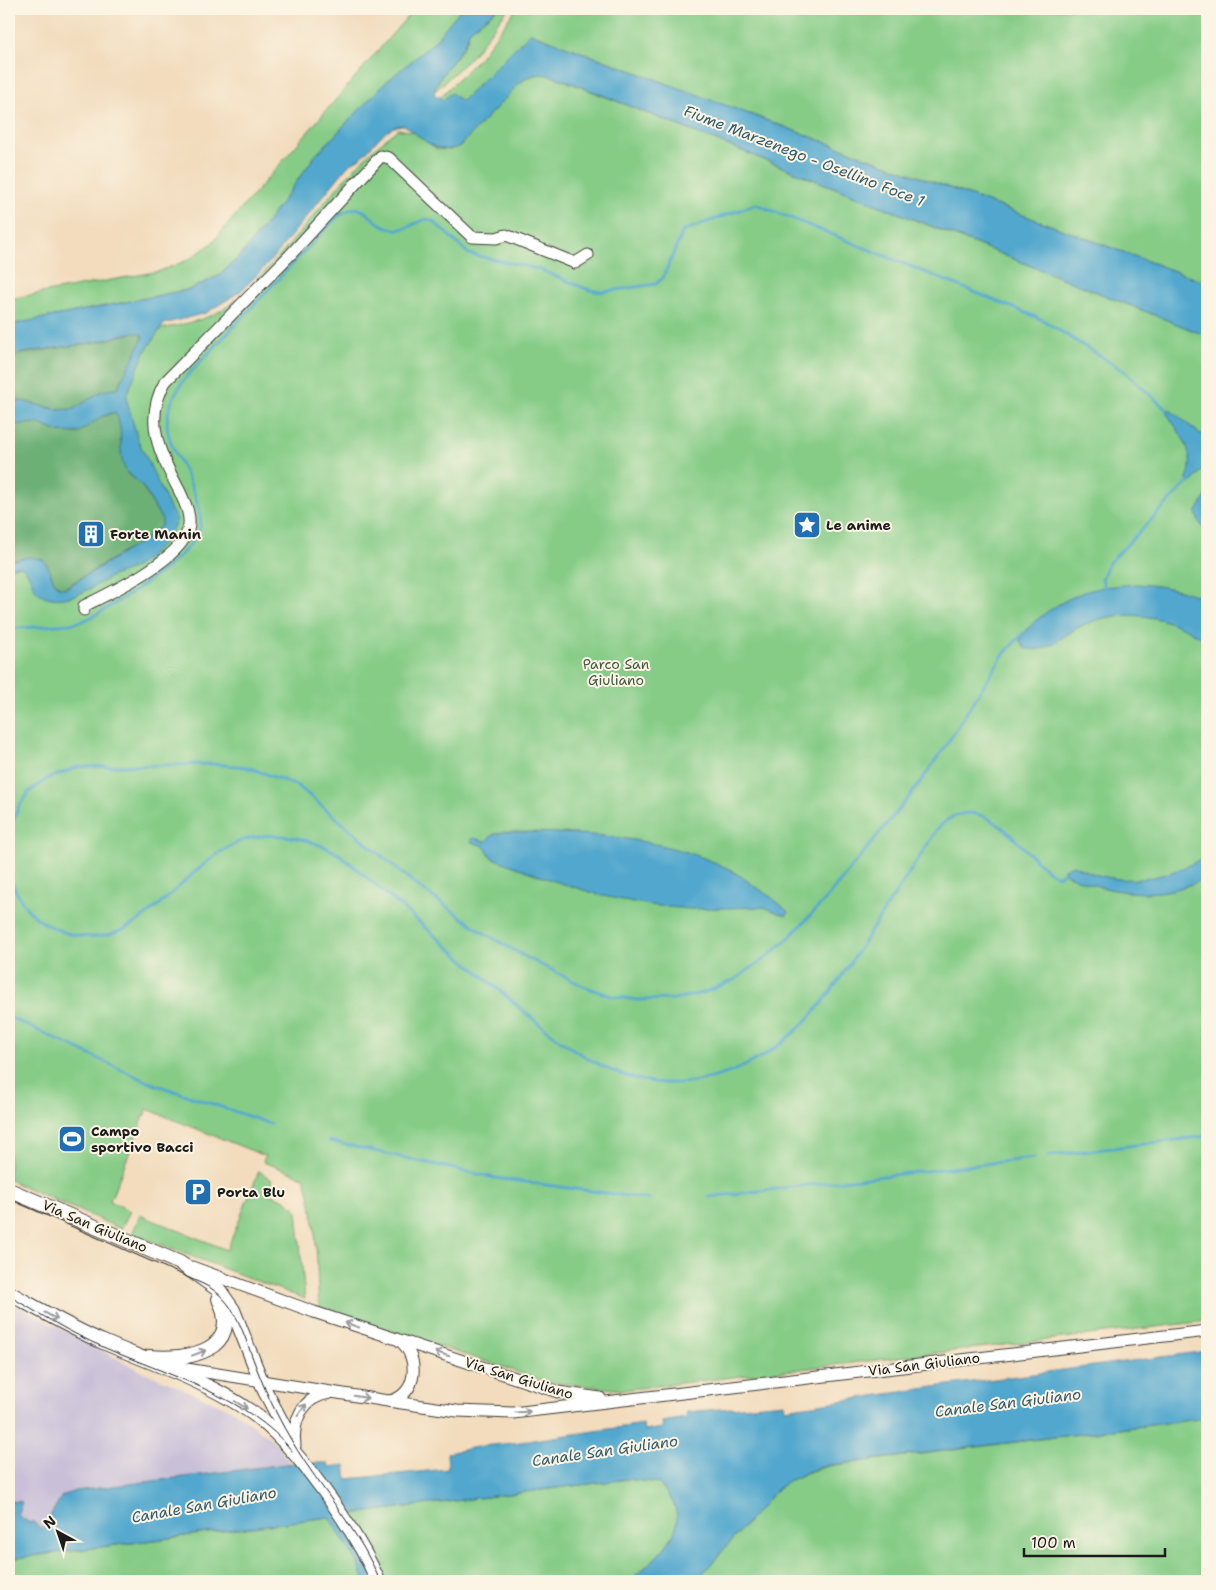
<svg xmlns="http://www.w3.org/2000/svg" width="1216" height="1590" font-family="'Shantell Sans',sans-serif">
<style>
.industrial{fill:#c8bfd8}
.green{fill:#86cc87;stroke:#517452}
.forest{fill:#6cb074;stroke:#446648}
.water{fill:#51a7ce;stroke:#366275}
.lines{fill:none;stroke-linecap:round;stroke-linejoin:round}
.stream{stroke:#51a7ce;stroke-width:3}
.minor-casing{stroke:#3c3934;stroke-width:13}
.major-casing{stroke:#3c3934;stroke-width:16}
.minor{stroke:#fff;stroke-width:11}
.major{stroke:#fff;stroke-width:14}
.tram{stroke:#1c1c1c;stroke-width:1}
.oneway{stroke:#999}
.labels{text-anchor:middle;stroke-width:4;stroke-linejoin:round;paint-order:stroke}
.poi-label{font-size:14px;font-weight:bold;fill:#1c1c1c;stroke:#fcf5e5;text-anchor:start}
.park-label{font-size:14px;fill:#415a41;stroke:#fcf5e5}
.street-label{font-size:14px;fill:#1c1c1c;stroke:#fcf5e5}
.water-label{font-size:15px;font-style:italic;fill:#345b6c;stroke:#fcf5e5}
</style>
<rect width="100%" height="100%" fill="#fcf5e5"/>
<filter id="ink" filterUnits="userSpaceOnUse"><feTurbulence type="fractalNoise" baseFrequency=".02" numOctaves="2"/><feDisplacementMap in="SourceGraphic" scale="10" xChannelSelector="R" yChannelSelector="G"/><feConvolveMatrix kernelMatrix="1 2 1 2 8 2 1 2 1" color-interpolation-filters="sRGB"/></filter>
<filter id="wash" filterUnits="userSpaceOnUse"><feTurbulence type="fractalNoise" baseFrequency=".0096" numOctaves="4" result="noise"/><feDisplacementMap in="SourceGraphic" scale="20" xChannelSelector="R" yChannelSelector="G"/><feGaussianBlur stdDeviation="1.12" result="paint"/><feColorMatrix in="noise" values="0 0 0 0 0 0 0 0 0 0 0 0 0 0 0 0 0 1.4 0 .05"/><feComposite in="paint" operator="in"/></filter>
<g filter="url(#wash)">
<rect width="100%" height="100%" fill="#f2dcbd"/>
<path class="industrial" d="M9 1301 139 1370 232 1410 274 1441 290 1463 75 1491 62 1496 43 1529 32 1521 30 1523 16 1515 12 1501H9Z"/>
<g class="green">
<path d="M414 9H461L432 44 385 83 315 156 271 217 242 254 220 275 191 289 9 325V299L160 271 188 260 211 244Z"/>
<path d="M497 9H508L471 57 434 92C440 69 466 54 469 31Z"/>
<path d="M516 9H1207V283L530 33 461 102 444 101 439 98 480 57Z"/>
<path d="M538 74H548L1207 336V1321L623 1390 548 1382 319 1307C316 1265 318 1218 304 1177L263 1162 265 1156 147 1109 110 1201 130 1211 121 1229 9 1180V359C56 352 103 342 150 331 174 326 204 322 225 308 243 296 258 279 272 264 314 219 348 166 398 129L415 132 437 149 451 150 520 83 528 76Z"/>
<path d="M259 1171 272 1180 267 1193 285 1200 297 1210 305 1299 132 1234 140 1215 227 1250Z"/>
<path d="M1207 1418V1579L1189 1581H696L777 1489C795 1476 812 1470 834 1465Z"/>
<path d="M628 1479 658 1483C701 1526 662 1551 630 1581H385L372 1548 352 1514Z"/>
<path d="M330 1517 358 1563 365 1581H9V1559Z"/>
</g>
<g class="forest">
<path d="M136 332 142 334V344L117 389 102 391 74 409 59 410 21 401 9 403V356L102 341Z"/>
<path d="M115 412 121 422 127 473 141 484 162 520 161 526 150 536 62 589 54 582 49 568 17 559 9 561V425L37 423 59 432 78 433 101 417Z"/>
</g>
<g class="water">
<path d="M461 9H497L469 31C466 52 436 74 434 94L443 100 451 93 462 101 530 33 1207 283V336L564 80C547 73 534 71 520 83L459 147C435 156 422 137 404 125 384 126 376 144 363 155 359 160 352 162 347 167L268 264 241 291 206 313 164 324 145 352 127 394V401L138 440 170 508 177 520C173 529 166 541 158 548 150 557 138 567 127 571 122 573 117 574 112 576 93 587 68 605 44 596 28 590 33 569 19 566L9 568V561L29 557 42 559C51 566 50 578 58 587L66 588 150 536 161 526 162 520C155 508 149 496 142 486 136 478 127 475 124 466 117 447 125 429 115 412L101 417 78 433 59 432 37 423 9 425V403L21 401 59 410 74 409 102 391 117 389 143 338 142 334C128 330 115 338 101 341 71 347 39 349 9 356V325L191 289 220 275 242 254 271 217 315 156 385 83 432 44Z"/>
<path d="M1169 409 1199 433 1207 436V465L1190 484 1187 479C1198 453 1179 433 1166 412Z"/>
<path d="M1207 495V532L1199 522 1196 513Z"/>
<path d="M1137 584C1161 586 1185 589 1207 600V642C1171 615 1122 606 1079 627 1060 637 1047 655 1024 648L1020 641C1028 620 1070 595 1091 590 1106 586 1121 585 1137 584Z"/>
<path d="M503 832C576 832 660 835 727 868 737 873 747 881 756 887 768 895 779 902 789 913L786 916 764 907 689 909 649 905 603 896 554 881 492 858 484 846 471 842 472 838 486 841 492 835Z"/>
<path d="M1207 856V877C1162 902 1109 895 1064 873V869L1073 865C1120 889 1162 881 1207 856Z"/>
<path d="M1207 1351V1418L830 1465C809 1470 794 1477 777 1489L696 1581H630C662 1551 701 1526 658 1483L628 1479 352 1514 372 1548 385 1581H365L358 1563 329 1517 9 1559V1501L22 1502 17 1515 30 1523 32 1521 42 1529 62 1496 75 1491 293 1463H328L329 1467 345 1465 347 1479 448 1469 447 1453 482 1446 513 1443 643 1424 644 1431 663 1428 662 1422 686 1418 687 1412 784 1403 785 1409 934 1387Z"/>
</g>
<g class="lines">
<g class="stream">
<path d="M1104 587 1102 579 1108 564 1191 479"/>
<path d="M9 629 70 624 83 621C110 609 192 557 200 528 202 520 199 509 197 502 182 449 144 433 187 376L333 221C366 191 365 224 394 229 407 231 415 222 427 219L434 222 469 254 538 269 589 290 602 292 656 284 663 278 683 231 756 204 1041 319 1124 371 1170 413"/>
<path d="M9 831 19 806 29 792 47 779 78 767 211 764 247 767 298 786 420 888 484 933 524 956 583 986 611 996 637 1000 674 999 703 993 734 980 767 957 789 938 825 900 913 792 943 750 1003 655 1023 633"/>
<path d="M9 873C16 898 31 919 56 929 141 966 178 861 247 839 277 830 312 839 339 854 388 895 436 937 485 978 521 1008 558 1044 600 1065 675 1104 754 1076 809 1018 834 991 854 957 874 926 895 894 917 862 937 829 980 784 1017 846 1048 871L1058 876 1064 873"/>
<path d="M9 1017 148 1082 271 1124"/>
<path d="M329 1141 495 1178 649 1199"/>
<path d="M1048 1156 1207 1136"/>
<path d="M709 1197 1034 1158"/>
</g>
</g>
</g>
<g filter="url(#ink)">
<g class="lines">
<g class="minor-casing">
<g id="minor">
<path d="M84 610V606C110 593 180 560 188 530 192 516 185 503 179 490 160 454 143 421 165 382L291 254 381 156 389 158 472 237 496 238 506 235 575 263 588 255"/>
<path d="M192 1267 314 1312 558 1392 600 1398"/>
<path d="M174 1367 388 1401 457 1411 513 1413 1207 1331"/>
<path d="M389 1401C418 1396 420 1357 400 1341"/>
<path d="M295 1446C292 1421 302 1397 330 1393"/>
</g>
</g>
<g class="major-casing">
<g id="major">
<path d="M9 1190 180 1263 219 1290 233 1310 265 1391 292 1442"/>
<path d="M9 1293C40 1310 71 1328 103 1342 152 1363 207 1381 251 1412 295 1442 357 1532 378 1581"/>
<path d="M149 1357C187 1361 244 1351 219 1299"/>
</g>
</g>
<use href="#minor" class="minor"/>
<use href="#major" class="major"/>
<g class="tram">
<path d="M9 1199 203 1284C236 1299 243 1334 255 1364 268 1399 285 1432 305 1462 331 1501 363 1538 380 1581"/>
<path d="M9 1296C40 1314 70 1333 103 1347 164 1374 250 1397 292 1451"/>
</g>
</g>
<defs><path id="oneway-shaft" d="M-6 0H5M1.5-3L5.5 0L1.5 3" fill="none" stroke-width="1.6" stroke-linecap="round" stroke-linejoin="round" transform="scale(1.25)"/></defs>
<g class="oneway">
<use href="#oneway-shaft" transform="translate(51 1316) rotate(29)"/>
<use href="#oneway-shaft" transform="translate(352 1325) rotate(-161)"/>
<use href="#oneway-shaft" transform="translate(199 1353) rotate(-21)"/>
<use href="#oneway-shaft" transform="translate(442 1354) rotate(-162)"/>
<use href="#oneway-shaft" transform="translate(361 1397) rotate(9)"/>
<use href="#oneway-shaft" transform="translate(241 1405) rotate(32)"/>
<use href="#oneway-shaft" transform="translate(302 1410) rotate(-54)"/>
<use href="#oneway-shaft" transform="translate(523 1412) rotate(-4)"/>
</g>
</g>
<defs>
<g id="sight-square" transform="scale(1.4375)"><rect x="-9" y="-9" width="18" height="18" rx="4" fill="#1f6fb2" stroke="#fcf5e5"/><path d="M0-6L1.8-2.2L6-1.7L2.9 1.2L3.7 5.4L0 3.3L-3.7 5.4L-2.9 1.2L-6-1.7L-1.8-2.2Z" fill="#fff"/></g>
<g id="building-square" transform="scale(1.4375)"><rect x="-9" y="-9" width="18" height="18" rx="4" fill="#1f6fb2" stroke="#fcf5e5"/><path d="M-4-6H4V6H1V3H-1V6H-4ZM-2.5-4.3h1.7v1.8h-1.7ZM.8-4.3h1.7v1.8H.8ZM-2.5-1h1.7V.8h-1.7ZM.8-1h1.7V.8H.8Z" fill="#fff"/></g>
<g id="stadium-square" transform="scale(1.4375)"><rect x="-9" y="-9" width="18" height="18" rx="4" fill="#1f6fb2" stroke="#fcf5e5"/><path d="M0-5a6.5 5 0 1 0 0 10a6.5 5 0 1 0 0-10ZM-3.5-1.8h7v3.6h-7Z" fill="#fff"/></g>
<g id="parking-square" transform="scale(1.4375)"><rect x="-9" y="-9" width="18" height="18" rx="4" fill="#1f6fb2" stroke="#fcf5e5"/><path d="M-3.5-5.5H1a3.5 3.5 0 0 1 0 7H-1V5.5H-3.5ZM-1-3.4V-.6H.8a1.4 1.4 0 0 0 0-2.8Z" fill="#fff"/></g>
</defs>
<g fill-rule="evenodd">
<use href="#sight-square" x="807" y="525"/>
<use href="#building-square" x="91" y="534"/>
<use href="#stadium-square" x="72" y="1139"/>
<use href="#parking-square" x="198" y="1192"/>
</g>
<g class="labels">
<g class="poi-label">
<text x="826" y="530">Le anime</text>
<text x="110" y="539">Forte Manin</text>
<text x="91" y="1136">Campo<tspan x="91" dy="16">sportivo Bacci</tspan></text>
<text x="217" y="1197">Porta Blu</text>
</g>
<g class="park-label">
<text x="616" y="669">Parco San<tspan x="616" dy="16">Giuliano</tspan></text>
</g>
<g class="street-label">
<text transform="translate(95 1226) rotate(23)" y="5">Via San Giuliano</text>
<text transform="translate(924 1364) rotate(-7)" y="5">Via San Giuliano</text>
<text transform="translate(519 1378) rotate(17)" y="5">Via San Giuliano</text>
</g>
<g class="water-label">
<text transform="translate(804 156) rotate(21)" y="5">Fiume Marzenego - Osellino Foce 1</text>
<text transform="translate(1008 1403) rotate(-7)" y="5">Canale San Giuliano</text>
<text transform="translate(605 1451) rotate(-8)" y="5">Canale San Giuliano</text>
<text transform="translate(204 1505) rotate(-10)" y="5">Canale San Giuliano</text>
</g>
</g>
<rect width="1216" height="1590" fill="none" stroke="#fcf5e5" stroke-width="30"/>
<g transform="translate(58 1532) rotate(320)" stroke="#fcf5e5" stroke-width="4" paint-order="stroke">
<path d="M0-4L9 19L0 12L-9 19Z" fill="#1c1c1c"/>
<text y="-8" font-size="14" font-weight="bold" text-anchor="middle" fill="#1c1c1c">N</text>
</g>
<path d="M1024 1548v8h141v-8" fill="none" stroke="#1c1c1c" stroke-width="2.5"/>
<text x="1031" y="1548" font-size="15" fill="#1c1c1c" stroke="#fcf5e5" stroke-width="4" paint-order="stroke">100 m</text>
</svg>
